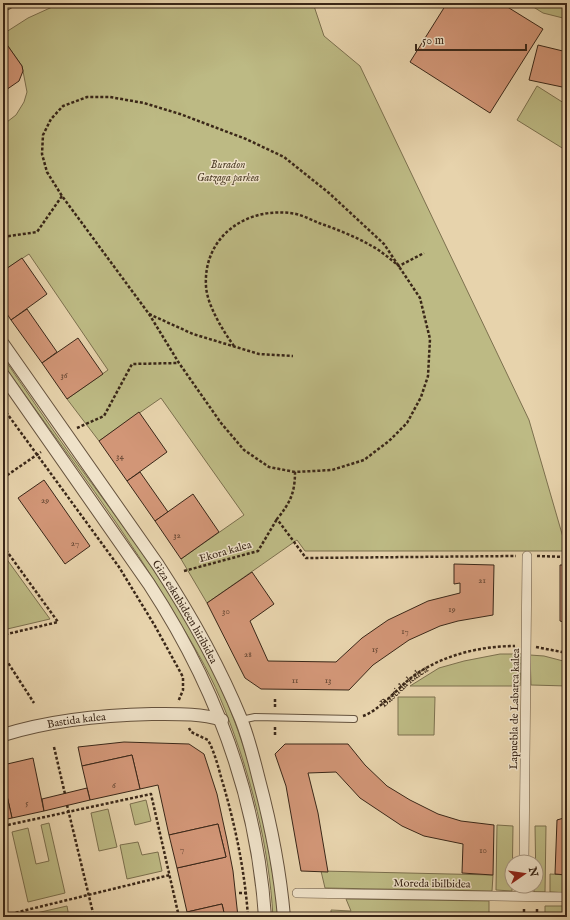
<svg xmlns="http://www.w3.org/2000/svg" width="570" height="920" font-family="'IM FELL English',serif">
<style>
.green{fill:#bdba84;stroke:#7c704e}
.building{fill:#d29677;stroke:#3a2718}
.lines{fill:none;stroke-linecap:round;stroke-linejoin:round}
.service-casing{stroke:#65523d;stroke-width:8}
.pedestrian-casing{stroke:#65523d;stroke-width:10}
.minor-casing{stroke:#65523d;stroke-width:14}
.path{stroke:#3a2718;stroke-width:2.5;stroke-dasharray:3 2;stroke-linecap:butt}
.service{stroke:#efe2c9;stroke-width:6}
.pedestrian{stroke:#efe2c9;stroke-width:9}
.minor{stroke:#efe2c9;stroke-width:12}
.labels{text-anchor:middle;stroke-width:3;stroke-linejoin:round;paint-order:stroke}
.number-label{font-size:9px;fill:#604330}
.park-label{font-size:11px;font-style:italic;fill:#54442e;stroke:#efe2c9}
.street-label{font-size:11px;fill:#3a2718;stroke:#efe2c9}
</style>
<rect width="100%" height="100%" fill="#e7d3ac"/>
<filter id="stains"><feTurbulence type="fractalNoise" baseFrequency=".005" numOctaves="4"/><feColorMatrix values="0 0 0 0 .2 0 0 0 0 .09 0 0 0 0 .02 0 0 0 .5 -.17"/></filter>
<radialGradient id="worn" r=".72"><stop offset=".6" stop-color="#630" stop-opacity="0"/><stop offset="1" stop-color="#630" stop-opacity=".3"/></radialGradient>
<g class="green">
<path d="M61 3H313L324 36 360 66 529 420 567 551H305L297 540 207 603 181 559 244 515 161 398 99 441 67 399 108 370 29 254 3 271V125L16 115 24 102 27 92 22 66 3 39V34L28 18Z"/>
<path d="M527 3H567V19L543 13Z"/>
<path d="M537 86 567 105V151L517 120Z"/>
<path d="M3 357C25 389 47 422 70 454 129 534 191 614 229 707 257 776 269 844 279 917H273C269 846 251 776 225 710 213 679 197 651 180 623 128 533 63 449 3 364Z"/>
<path d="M3 554 50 619 3 630Z"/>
<path d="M500 654H521L520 686H410L439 668 464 661Z"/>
<path d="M530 655 544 656 567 662V686L531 685Z"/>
<path d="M398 697H435L434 735H398Z"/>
<path d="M146 800 151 821 135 825 130 804Z"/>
<path d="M108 809 117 847 99 851 91 813Z"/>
<path d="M49 823 65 893 28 902 12 832 28 828 36 864 49 861 41 825Z"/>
<path d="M497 825 513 826 512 891 496 890Z"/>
<path d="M535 826H546L545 892H534V886H536Z"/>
<path d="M138 842 142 855 158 852 162 871 127 879 120 845Z"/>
<path d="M321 871 493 875 492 891 325 888Z"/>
<path d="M550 874 567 875V893L550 892Z"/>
<path d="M346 899 489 901V917L331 916V910L351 911Z"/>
<path d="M566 901 567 917H545V906H566Z"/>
<path d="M67 906 69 917H19Z"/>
</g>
<g class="building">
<path d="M447 3H501L543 29 490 113 410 62Z"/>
<path d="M3 39 22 66 23 71 19 81 3 92Z"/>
<path d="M538 45 567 52V88L529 80Z"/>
<path d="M22 258 47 294 11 320 3 308V271Z"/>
<path d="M27 309 57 352 42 363 11 320Z"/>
<path d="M78 338 103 374 67 399 42 363Z"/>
<path d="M139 412 167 452 127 481 99 441Z"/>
<path d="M140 472 168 512 155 521 127 481Z"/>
<path d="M44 480 90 546 65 564 18 498Z"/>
<path d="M193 494 219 532 181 559 155 521Z"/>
<path d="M454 564 494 565 493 615 458 621 440 626 409 640 373 665 349 690 261 689 245 678 207 603 252 572 274 604 250 621 268 661 336 662 362 638 388 620 428 601 460 593V583L454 584Z"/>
<path d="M560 565H567V623L560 621Z"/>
<path d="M124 742 189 744 204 754 217 794 227 840 233 871 238 917H225L222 904 187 912 177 868 226 857 218 824 169 835 158 785 140 789 132 755 82 766 78 747Z"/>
<path d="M285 744H348L365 765 387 786 410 800 438 814 461 821 494 825 493 875 462 873 463 844 424 836 402 826 360 798 336 772 308 773 318 813 328 872 301 871 286 786 275 754Z"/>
<path d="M132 755 140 789 90 800 82 766Z"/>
<path d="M33 758 44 811 12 818 3 778V765Z"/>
<path d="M3 778 12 818 3 820Z"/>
<path d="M87 788 90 800 44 811 42 799Z"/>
<path d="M567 817V875L555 874 557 820Z"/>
<path d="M218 824 226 857 177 868 169 835Z"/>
<path d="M222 904 225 917H188L187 912Z"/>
<rect x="306" y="916" width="62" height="1"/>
</g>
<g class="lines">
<g class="service-casing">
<path id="service" d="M241 720 255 717 354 719"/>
</g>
<g class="pedestrian-casing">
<g id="pedestrian">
<path d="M524 862 527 556"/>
<path d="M297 893 567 897"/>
<path d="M524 896V886"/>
</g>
</g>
<g class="minor-casing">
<g id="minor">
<path d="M3 5 7 3"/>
<path id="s2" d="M3 344 158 565C190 614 219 665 241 719 249 739 254 760 259 780 271 825 280 871 284 917"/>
<path d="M3 375 149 584C215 685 257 796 265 917"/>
<path id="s3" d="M3 735C51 720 101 715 152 714 176 714 199 713 222 720"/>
</g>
</g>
<g class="path">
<path d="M3 237 37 232 62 196"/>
<path d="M149 314 193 334 259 354 293 356"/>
<path d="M234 346C223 331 207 305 206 286 203 235 249 205 296 214 304 216 312 220 319 223 336 229 354 236 370 245 380 250 390 259 399 266L424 253"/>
<path d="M3 408 119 567 155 626 183 677V690L178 702"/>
<path d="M77 428 104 416 132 364 178 363"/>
<path d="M295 472 269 467 244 450 221 423 179 363 149 314 62 196 47 172 42 154 43 135 51 119 63 106 87 97H110L144 103 180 114 246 139 284 157 329 193 384 244 420 298 430 339 428 376 421 397 407 423 389 441 364 460 332 470 295 472C295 493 290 503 277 519L306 558 516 556"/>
<path d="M3 478 41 452"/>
<path d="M3 546 58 622 3 635"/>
<path d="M537 556 567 557"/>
<path d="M184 571 258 551 277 519"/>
<path d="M536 647 567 653"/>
<path d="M3 655 34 703"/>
<path d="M275 699V708"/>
<path id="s1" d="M363 716C376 712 395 692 406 682 435 657 477 646 515 646"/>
<path d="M275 727V737"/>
<path d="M189 728 191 732 208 740C216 755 219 771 224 787 236 829 245 873 248 917"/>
<path d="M54 747 65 794"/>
<path d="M67 805 94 917"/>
<path d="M3 826 151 794 179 917"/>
<path d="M239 893H247"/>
<path d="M3 904 6 917"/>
<path d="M6 915 170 875"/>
<path d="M524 917V908"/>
<path d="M537 917V907"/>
</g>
<use href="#service" class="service"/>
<use href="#pedestrian" class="pedestrian"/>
<use href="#minor" class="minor"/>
</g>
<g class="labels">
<g class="number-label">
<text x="64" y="378">36</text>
<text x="120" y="459">34</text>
<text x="45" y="503">29</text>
<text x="177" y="538">32</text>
<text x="75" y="546">27</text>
<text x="482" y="583">21</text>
<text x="452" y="612">19</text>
<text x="226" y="614">30</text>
<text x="405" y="634">17</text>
<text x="375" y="652">15</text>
<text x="248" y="657">28</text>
<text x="295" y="683">11</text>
<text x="328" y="683">13</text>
<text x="114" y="788">6</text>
<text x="27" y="806">5</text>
<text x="182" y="852">7</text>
<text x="483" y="853">10</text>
</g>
<g class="park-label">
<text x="228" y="168">Buradon<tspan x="228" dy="13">Gatzaga parkea</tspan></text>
</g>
<g class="street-label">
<text transform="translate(225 551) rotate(-16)" y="4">Ekora kalea</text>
<text dy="4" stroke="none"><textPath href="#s2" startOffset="324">Giza eskubideen hiribidea</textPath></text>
<text dy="4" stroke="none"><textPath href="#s1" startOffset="51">Bastida kalea</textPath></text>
<text transform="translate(514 709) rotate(-89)" y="4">Lapuebla de Labarca kalea</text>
<text dy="4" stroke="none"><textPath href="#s3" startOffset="75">Bastida kalea</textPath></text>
<text transform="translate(432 883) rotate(1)" y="4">Moreda ibilbidea</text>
</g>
</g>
<rect width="570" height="920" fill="none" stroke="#e7d3ac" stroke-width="16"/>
<rect x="4" y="4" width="562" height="912" fill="none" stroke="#3a2718" stroke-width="2"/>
<rect x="8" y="8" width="554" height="904" fill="none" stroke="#3a2718"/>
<g transform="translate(524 874) rotate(77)"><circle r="19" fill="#efe2c9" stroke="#a79782"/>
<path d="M0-3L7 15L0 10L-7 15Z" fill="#8f2418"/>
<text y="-6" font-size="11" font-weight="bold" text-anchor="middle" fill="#3a2718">N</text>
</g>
<path d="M416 44v6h110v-6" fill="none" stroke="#3a2718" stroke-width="2"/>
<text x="422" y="44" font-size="12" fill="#3a2718" stroke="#efe2c9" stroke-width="3" paint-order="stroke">50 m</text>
<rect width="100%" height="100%" filter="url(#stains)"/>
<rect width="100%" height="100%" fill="url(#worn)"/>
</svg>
